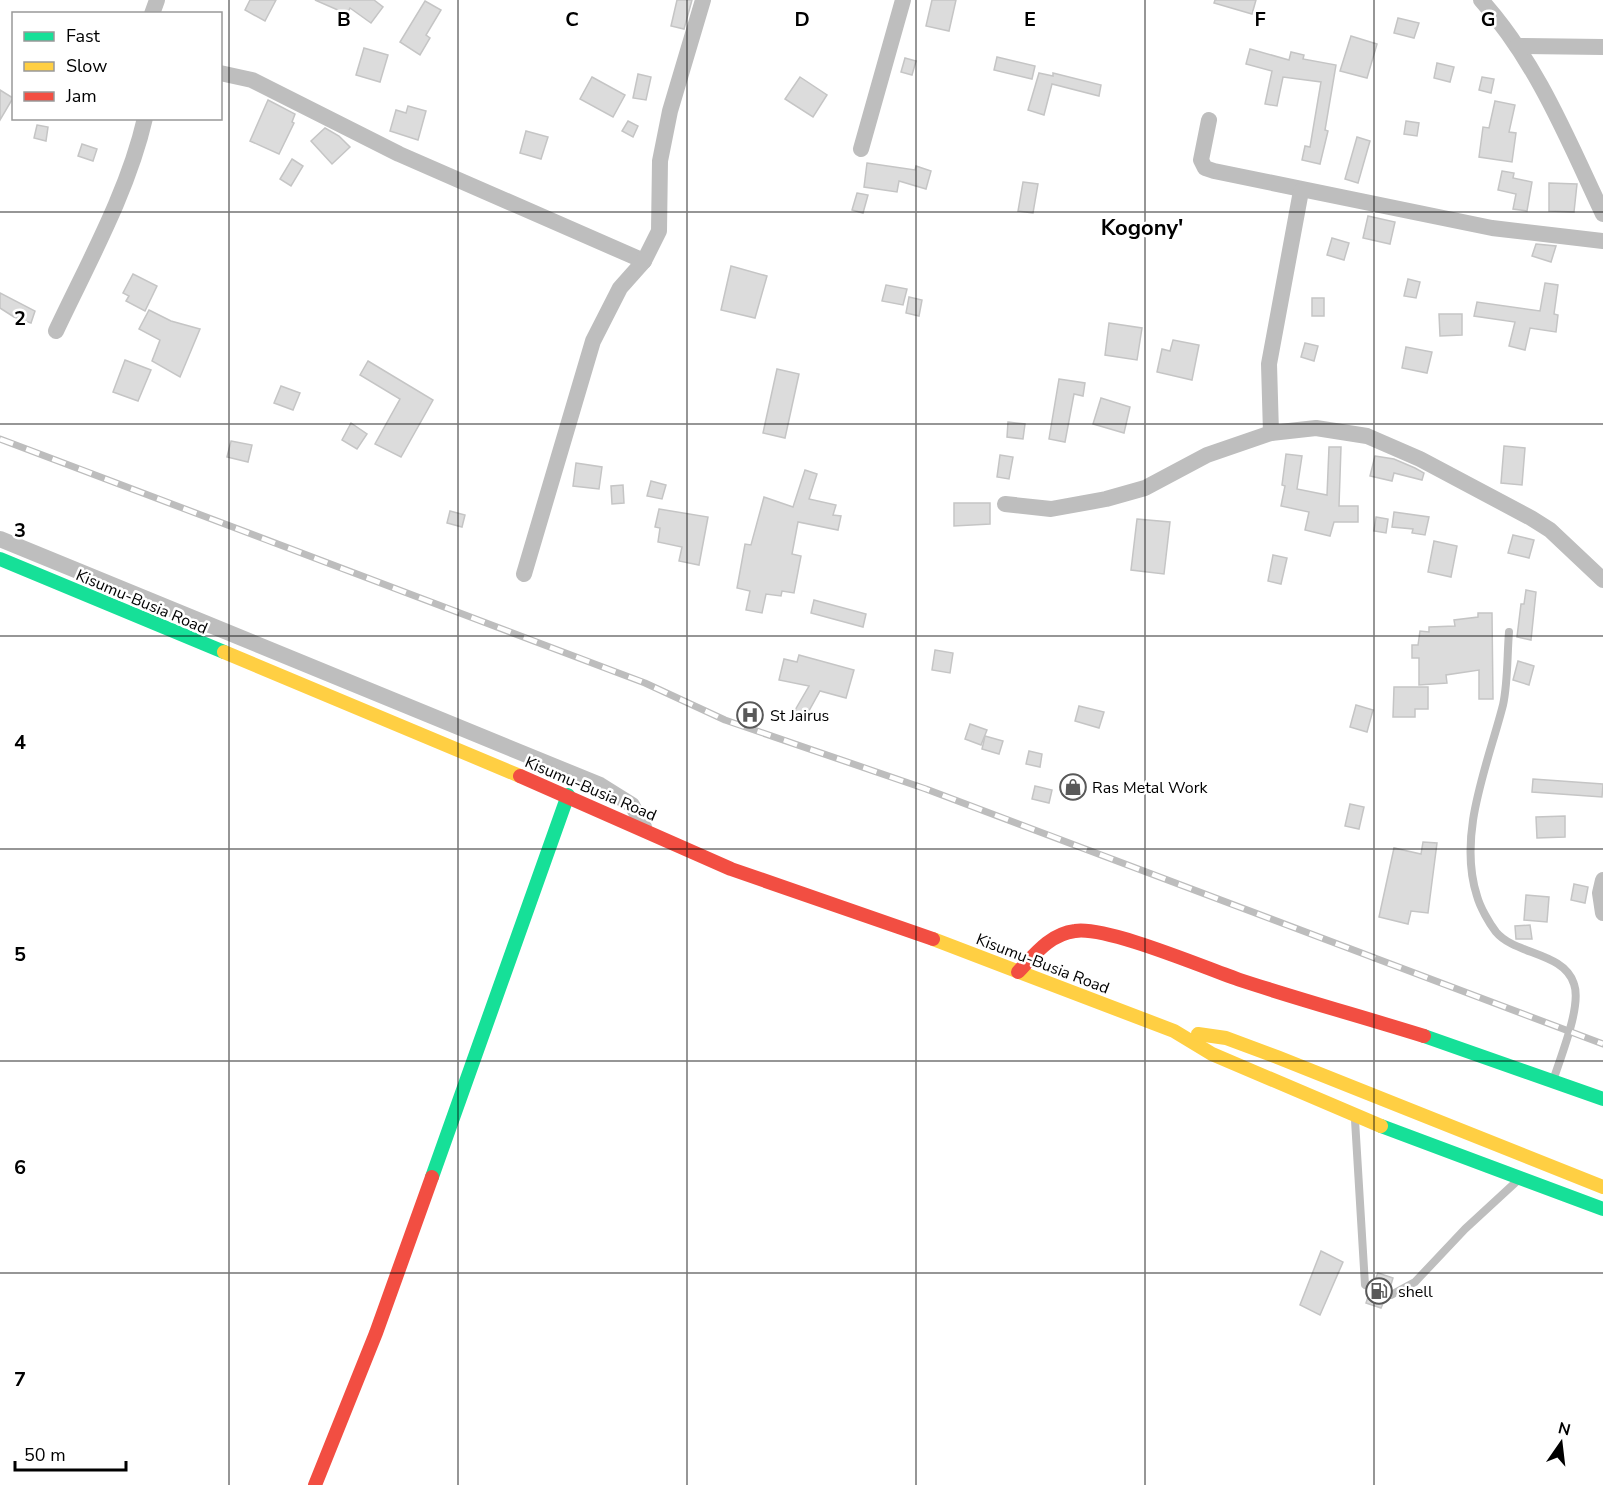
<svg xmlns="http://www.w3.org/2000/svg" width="1603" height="1485" font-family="'Nunito Sans',sans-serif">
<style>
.building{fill:#dcdcdc;stroke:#c5c5c5;stroke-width:1.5}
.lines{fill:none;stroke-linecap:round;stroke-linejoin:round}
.lane{stroke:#bebebe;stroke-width:8}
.street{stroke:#bebebe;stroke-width:16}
.fast{stroke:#16e098;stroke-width:14}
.slow{stroke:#ffcf43;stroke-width:14}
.jam{stroke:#f24e42;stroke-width:14}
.rail-casing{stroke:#bdbdbd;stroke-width:7}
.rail{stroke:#fff;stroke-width:4.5;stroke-dasharray:14;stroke-linecap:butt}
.grid{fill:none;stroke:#000;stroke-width:1.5;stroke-opacity:0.55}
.labels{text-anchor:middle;stroke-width:5;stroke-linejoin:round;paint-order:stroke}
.street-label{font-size:16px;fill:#000;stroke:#fff}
.poi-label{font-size:16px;fill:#000;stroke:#fff;text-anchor:start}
.district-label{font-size:22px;font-weight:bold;fill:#000;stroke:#fff}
.grid-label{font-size:20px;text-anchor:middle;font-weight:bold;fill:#000;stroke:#fff;stroke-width:5;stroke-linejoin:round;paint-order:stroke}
</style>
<rect width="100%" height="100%" fill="#fff"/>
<g class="building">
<path d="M250 0H276L265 21 245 10Z"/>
<path d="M315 0H374L383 7 371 23 350 8 347 14Z"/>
<path d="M677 0H692L684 29 671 26Z"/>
<path d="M932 0H956L949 31 926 26Z"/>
<path d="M1215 0H1256L1252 14 1214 3Z"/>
<path d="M425 1 441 10 426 35 430 38 420 55 400 42Z"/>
<path d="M1398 18 1419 23 1414 38 1394 33Z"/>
<path d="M1351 36 1377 44 1367 78 1340 71Z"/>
<path d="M364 48 388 55 380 82 356 75Z"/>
<path d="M1250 49 1289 60 1291 52 1304 55 1303 59 1336 65 1325 130 1328 131 1320 164 1302 160 1305 146 1310 147 1321 82 1283 77 1277 106 1265 104 1272 71 1246 64Z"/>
<path d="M997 57 1035 66 1032 79 994 70Z"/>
<path d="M905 58 916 61 912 75 901 72Z"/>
<path d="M1437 63 1454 67 1450 82 1434 78Z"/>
<path d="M1039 73 1053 76V73L1101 85 1099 96 1052 84 1044 115 1028 110Z"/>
<path d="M638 74 651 77 646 100 633 98Z"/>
<path d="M592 77 625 95 613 117 580 99Z"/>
<path d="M800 77 827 95 813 117 785 99Z"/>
<path d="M1482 77 1494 79 1491 93 1479 90Z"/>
<path d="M0 90 13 98 0 120Z"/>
<path d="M268 100 295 114 292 122 294 123 279 154 250 141Z"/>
<path d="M1495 101 1515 105 1509 132 1516 133 1512 162 1479 157 1483 127 1489 128Z"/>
<path d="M408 106 426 111 418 140 390 131 396 110 406 113Z"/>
<path d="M628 121 638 126 633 137 622 131Z"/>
<path d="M1406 121 1419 123 1417 136 1404 134Z"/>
<path d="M37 125 48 127 46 141 34 138Z"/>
<path d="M325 128 339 136 350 147 332 164 311 141Z"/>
<path d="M526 131 548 137 541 159 520 153Z"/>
<path d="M1357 137 1370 141 1358 183 1345 179Z"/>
<path d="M82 144 97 149 93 161 78 156Z"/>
<path d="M292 159 303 166 291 186 280 179Z"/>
<path d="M867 163 915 170 916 166 931 171 926 189 899 181 897 192 864 187Z"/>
<path d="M1502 171 1514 173 1513 178 1532 182 1527 211 1513 209 1516 194 1498 190Z"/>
<path d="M1023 182 1038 184 1033 213 1018 211Z"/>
<path d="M1549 183 1577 184 1574 212 1549 211Z"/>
<path d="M857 193 868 195 863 213 852 210Z"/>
<path d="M1368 216 1395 222 1390 244 1363 238Z"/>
<path d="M1332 238 1349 243 1344 260 1327 255Z"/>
<path d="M1536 244 1556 246 1551 262 1532 256Z"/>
<path d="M731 266 767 276 755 318 721 310Z"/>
<path d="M133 274 157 286 145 311 126 301 129 296 123 293Z"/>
<path d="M1408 279 1420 282 1416 298 1404 296Z"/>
<path d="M1545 283 1558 285 1554 314 1558 315 1556 332 1530 328 1525 350 1509 346 1515 322 1474 316 1477 302 1540 311Z"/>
<path d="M886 285 907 289 903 305 882 301Z"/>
<path d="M0 293 35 311 31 323 14 317 0 308Z"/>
<path d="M909 297 922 300 919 316 906 313Z"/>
<rect x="1312" y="298" width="12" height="18"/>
<path d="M149 310 171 321 200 329 180 377 152 361 160 340 139 329Z"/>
<path d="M1439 314H1462V335L1440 336Z"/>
<path d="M1109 323 1142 328 1137 360 1105 355Z"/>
<path d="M1173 340 1199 345 1192 380 1157 372 1162 349 1170 351Z"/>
<path d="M1305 343 1318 346 1314 361 1301 357Z"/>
<path d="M1406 347 1432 352 1427 373 1402 368Z"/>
<path d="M125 360 151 370 138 401 113 392Z"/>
<path d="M368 361 433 400 401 457 375 444 400 399 360 375Z"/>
<path d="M777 369 799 374 785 438 763 433Z"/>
<path d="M1059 379 1085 383 1083 396 1074 394 1065 442 1049 439Z"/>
<path d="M281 386 300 393 293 410 274 403Z"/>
<path d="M1101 398 1130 407 1124 433 1093 424Z"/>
<path d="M1008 422 1025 424 1023 439 1007 437Z"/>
<path d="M351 423 367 434 357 449 342 440Z"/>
<path d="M231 441 252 445 248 462 227 457Z"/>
<path d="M1504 446 1525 448 1522 485 1501 483Z"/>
<path d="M1329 447H1341L1339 506H1358V522H1334L1330 536 1305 530 1309 512 1281 506 1285 486 1282 485 1286 454 1302 456 1297 489 1327 495Z"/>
<path d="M1000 455 1013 457 1009 479 997 477Z"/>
<path d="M1375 456 1394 459 1415 468 1424 473 1422 480 1394 473 1392 481 1370 476Z"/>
<path d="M576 463 602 467 599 489 573 486Z"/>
<path d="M805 470 817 474 809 499 836 505 833 515 841 516 838 530 798 522 792 554 801 556 794 593 782 591 781 596 766 594 762 613 746 610 750 591 737 588 745 544 751 545 764 497 793 507Z"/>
<path d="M651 481 666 485 662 499 647 496Z"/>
<path d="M623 485 624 503 612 504 611 486Z"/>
<path d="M954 503H990V524L954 526Z"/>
<path d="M659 509 708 517 699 565 679 561 682 547 658 542 660 528 655 527Z"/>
<path d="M450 511 465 515 462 527 447 523Z"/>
<path d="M1394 512 1429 517 1425 535 1412 533 1413 529 1392 527Z"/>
<path d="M1376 517 1388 519 1386 533 1374 531Z"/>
<path d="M1137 519 1170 522 1164 574 1131 570Z"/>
<path d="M1513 535 1534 540 1529 558 1508 553Z"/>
<path d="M1434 541 1457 546 1451 577 1428 572Z"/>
<path d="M1273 555 1287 558 1281 584 1268 581Z"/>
<path d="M1526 590 1536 592 1531 640 1517 637 1521 604H1524Z"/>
<path d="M814 600 866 614 863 627 811 613Z"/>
<path d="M1478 613H1492L1493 699H1479V670L1446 675 1447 683 1419 685V658H1412V645H1418L1420 631 1429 632V627L1455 626 1454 620 1478 617Z"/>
<path d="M935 650 953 653 950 673 932 670Z"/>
<path d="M799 655 854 670 846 698 820 691 805 718 794 712 809 686 779 680 784 659 797 662Z"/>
<path d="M1518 661 1534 666 1529 685 1513 680Z"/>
<path d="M1394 687H1428V709H1415V717H1393Z"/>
<path d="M1356 705 1373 710 1367 732 1350 727Z"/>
<path d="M1079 706 1104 712 1099 728 1075 721Z"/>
<path d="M970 724 987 730 981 745 965 739Z"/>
<path d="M985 736 1003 741 999 754 982 749Z"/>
<path d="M1029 751 1042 754 1040 767 1026 764Z"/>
<path d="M1533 779 1603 784 1602 797 1532 792Z"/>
<path d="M1035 786 1052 790 1049 803 1032 799Z"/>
<path d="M1350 804 1364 807 1359 829 1345 826Z"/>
<path d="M1565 816V837L1537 838 1536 817Z"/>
<path d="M1423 842 1437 843 1428 913 1411 911 1408 924 1379 917 1394 848 1421 854Z"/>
<path d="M1574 884 1588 887 1585 903 1571 900Z"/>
<path d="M1526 895 1549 897 1547 922 1524 920Z"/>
<path d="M1530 925 1532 939H1516L1515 926Z"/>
<path d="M1321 1251 1343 1262 1320 1315 1300 1305Z"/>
<path d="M1378 1273 1393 1278 1390 1288 1374 1282Z"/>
<path d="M1369 1294 1385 1299 1381 1308 1366 1303Z"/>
</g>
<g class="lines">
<g class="lane">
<path d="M1509 632C1507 656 1508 682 1503 705 1488 764 1457 834 1477 896 1480 907 1489 923 1496 932 1515 955 1564 952 1574 984 1582 1006 1560 1058 1553 1081"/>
<path d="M1355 1120 1365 1285 1391 1295 1415 1282 1465 1229 1516 1182"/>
</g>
<g class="street">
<path d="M1481 0C1537 62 1568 140 1603 214"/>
<path d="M152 14 157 0"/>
<path d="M1517 46 1603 47"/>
<path d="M220 73 252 80 399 154 644 261"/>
<path d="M1209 120 1201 160 1205 168 1214 171 1492 228 1603 241"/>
<path d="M861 149 903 0"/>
<path d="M56 331C88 263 128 192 145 118"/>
<path d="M1271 433 1269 364 1301 191"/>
<path d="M1005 504 1051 509 1106 499 1145 488 1207 455 1271 433 1316 428 1367 436 1420 459 1531 518 1550 530 1603 580"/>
<path d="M0 539 600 785 632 805 644 827"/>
<path d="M524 574 593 341 620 288 644 261 659 231 660 161 670 111 703 0"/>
<path d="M1603 880 1600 893 1603 913"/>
</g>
<g class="fast">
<path d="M0 559 224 652"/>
<path d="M1424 1036 1603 1099"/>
<path d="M1381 1126 1603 1209"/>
<path d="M432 1177 568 795"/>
</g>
<g class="slow">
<path d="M224 652 520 776"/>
<path d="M933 939 1174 1031 1212 1054 1381 1126"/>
<path d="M1198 1034 1226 1038 1277 1057 1603 1187"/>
</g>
<g class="jam">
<path d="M520 776 731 869 933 939"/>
<path d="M1018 972C1035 954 1050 934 1075 931 1107 926 1205 968 1240 980 1301 1000 1363 1017 1424 1036"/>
<path d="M315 1485 376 1333 432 1177"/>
</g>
<g class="rail-casing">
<path id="rail" d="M0 439 645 683 725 720 926 789 1603 1044"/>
</g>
<use href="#rail" class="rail"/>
</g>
<path class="grid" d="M229 0V1485M458 0V1485M687 0V1485M916 0V1485M1145 0V1485M1374 0V1485M0 212H1603M0 424H1603M0 636H1603M0 849H1603M0 1061H1603M0 1273H1603"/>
<defs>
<g id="hospital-ring" transform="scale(1.35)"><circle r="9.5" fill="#fff" stroke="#595959" stroke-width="1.5"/><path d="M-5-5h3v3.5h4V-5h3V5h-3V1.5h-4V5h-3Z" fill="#595959"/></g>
<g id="shop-ring" transform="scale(1.35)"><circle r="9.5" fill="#fff" stroke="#595959" stroke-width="1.5"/><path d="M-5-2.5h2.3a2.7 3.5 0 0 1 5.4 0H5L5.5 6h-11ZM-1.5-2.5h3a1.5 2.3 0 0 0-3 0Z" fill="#595959"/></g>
<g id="fuel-ring" transform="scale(1.35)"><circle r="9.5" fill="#fff" stroke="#595959" stroke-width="1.5"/><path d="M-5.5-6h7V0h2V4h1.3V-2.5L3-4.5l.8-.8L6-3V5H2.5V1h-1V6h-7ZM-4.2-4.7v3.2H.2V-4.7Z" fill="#595959"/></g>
</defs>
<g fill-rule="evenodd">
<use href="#hospital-ring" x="750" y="715"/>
<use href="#shop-ring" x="1073" y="787"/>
<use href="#fuel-ring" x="1379" y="1291"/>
</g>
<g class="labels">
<g class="street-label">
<text transform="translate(142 601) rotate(23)" y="6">Kisumu-Busia Road</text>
<text transform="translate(591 788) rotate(23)" y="6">Kisumu-Busia Road</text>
<text transform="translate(1043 963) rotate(21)" y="6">Kisumu-Busia Road</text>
</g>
<g class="poi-label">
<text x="770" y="721">St Jairus</text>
<text x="1092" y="793">Ras Metal Work</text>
<text x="1398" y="1297">shell</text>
</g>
<g class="district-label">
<text x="1142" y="235">Kogony'</text>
</g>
</g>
<g class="grid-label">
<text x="344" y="26">B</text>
<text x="572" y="26">C</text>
<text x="802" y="26">D</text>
<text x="1030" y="26">E</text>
<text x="1260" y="26">F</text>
<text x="1488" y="26">G</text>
<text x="20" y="325">2</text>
<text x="20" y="537">3</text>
<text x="20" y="749">4</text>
<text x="20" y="961">5</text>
<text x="20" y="1174">6</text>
<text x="20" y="1386">7</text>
</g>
<rect x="12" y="12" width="210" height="108" fill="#ffffff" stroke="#999999" stroke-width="1.5"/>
<rect x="24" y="32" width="30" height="9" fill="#16e098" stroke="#999999" stroke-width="1.5"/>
<text x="66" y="42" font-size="18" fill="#000000">Fast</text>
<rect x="24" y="62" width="30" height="9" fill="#ffcf43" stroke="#999999" stroke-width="1.5"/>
<text x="66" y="72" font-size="18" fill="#000000">Slow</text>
<rect x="24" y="92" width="30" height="9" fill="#f24e42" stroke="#999999" stroke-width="1.5"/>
<text x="66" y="102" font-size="18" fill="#000000">Jam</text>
<g transform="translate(1561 1443) rotate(14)" stroke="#ffffff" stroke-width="4.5" paint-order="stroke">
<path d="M0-4.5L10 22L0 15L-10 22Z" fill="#000000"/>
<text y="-9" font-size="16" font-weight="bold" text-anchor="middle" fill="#000000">N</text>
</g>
<path d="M15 1461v9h111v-9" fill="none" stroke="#000000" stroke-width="3"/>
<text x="24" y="1461" font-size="18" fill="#000000" stroke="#ffffff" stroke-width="4.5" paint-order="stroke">50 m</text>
</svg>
